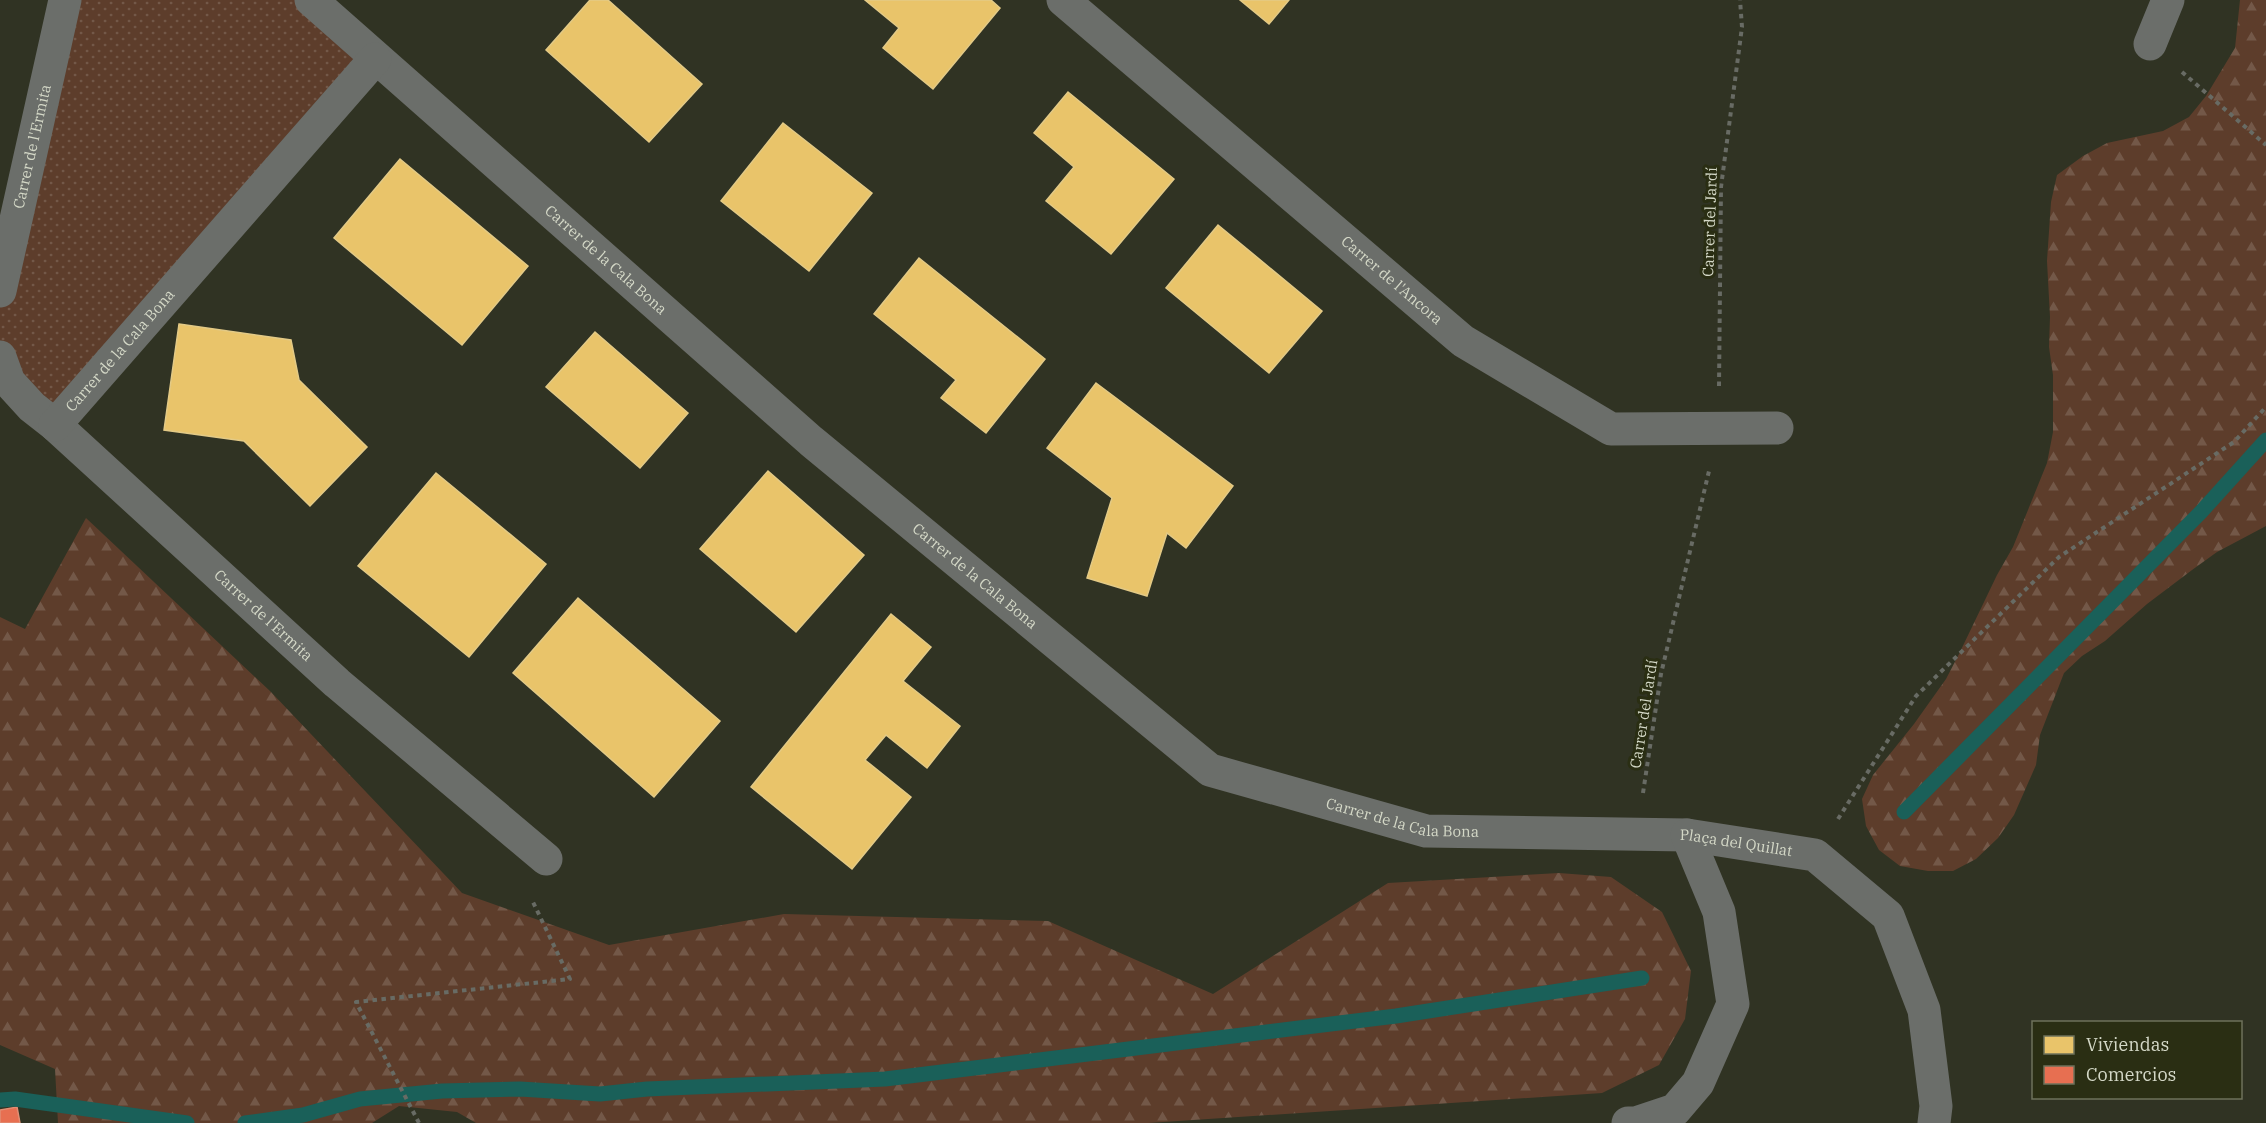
<svg xmlns="http://www.w3.org/2000/svg" width="2266" height="1123" font-family="'IBM Plex Serif',serif">
<style>
.grass{fill:url(#grass-dots)}
.forest{fill:url(#forest-firs)}
.homes{fill:#e9c46a;stroke:#e3ca86;stroke-width:1.5}
.shops{fill:#e76f51;stroke:#e18e74;stroke-width:1.5}
.lines{fill:none;stroke-linecap:round;stroke-linejoin:round}
.stream{stroke:#1a6059;stroke-width:15}
.path{stroke:#686b64;stroke-width:4;stroke-dasharray:4.5 4.5;stroke-linecap:butt}
.minor{stroke:#6b6e6a;stroke-width:33}
.labels{text-anchor:middle;stroke-width:6;stroke-linejoin:round;paint-order:stroke}
.street-label{font-size:15px;fill:#d4d8c7;stroke:#2a2e13}
</style>
<defs>
<pattern id="grass-dots" width="8" height="8" patternUnits="userSpaceOnUse" patternTransform="scale(1.5)"><rect width="8" height="8" fill="#5d3d2b"/><path d="M2 2h.1M6 6h.1" fill="none" stroke="#735848" stroke-width="1.8" stroke-linecap="round"/></pattern>
<pattern id="forest-firs" width="22" height="20" patternUnits="userSpaceOnUse" patternTransform="scale(1.5)"><rect width="22" height="20" fill="#5d3d2b"/><path d="M5 1l3.5 6h-7zM16 11l3.5 6h-7z" fill="#735848"/></pattern>
</defs>
<rect width="100%" height="100%" fill="#303323"/>
<path class="grass" d="M66 0H311L375 59 55 425 0 357V292Z"/>
<g class="forest">
<path d="M2240 0H2266V526L2217 552 2192 570 2147 604 2105 641 2082 656 2064 673 2040 735 2036 765 2014 815 1998 838 1976 859 1953 871H1928L1900 866 1879 850 1866 826 1862 799 1873 775 1914 724 1946 679 1959 654 1997 575 2013 547 2047 463 2053 432V375L2049 347 2050 317 2047 261 2051 202 2057 175 2083 156 2107 143 2163 131 2189 117 2206 96 2235 48Z"/>
<path d="M86 518 271 692 462 893 609 945 784 914 1048 921 1213 994 1388 883 1559 873 1611 877 1662 912 1691 971 1685 1019 1659 1065 1602 1093 1148 1123H476L457 1112 399 1106 372 1123H58L55 1069 0 1045V617L25 629Z"/>
</g>
<g class="homes">
<path d="M590 0H608L702 84 649 142 546 50Z"/>
<path d="M865 0H991L1000 8 933 89 883 48 899 28Z"/>
<path d="M1240 0H1289L1269 24Z"/>
<path d="M1068 92 1174 179 1111 254 1046 201 1074 167 1034 133Z"/>
<path d="M783 123 872 193 809 271 721 201Z"/>
<path d="M400 159 528 266 462 345 334 238Z"/>
<path d="M1218 225 1322 311 1269 373 1166 288Z"/>
<path d="M919 258 1045 359 986 433 941 398 956 380 874 314Z"/>
<path d="M179 324 291 340 299 380 367 447 310 506 244 441 164 430Z"/>
<path d="M595 332 688 413 640 468 546 387Z"/>
<path d="M1096 383 1233 486 1186 548 1167 533 1147 596 1087 578 1112 498 1047 448Z"/>
<path d="M768 471 864 555 796 632 700 549Z"/>
<path d="M436 473 546 564 469 657 358 566Z"/>
<path d="M578 598 720 721 654 797 513 673Z"/>
<path d="M891 614 931 647 903 681 960 726 927 768 886 735 865 760 911 797 852 869 751 787Z"/>
</g>
<path class="shops" d="M17 1107 20 1123H0V1110Z"/>
<g class="lines">
<g class="stream">
<path d="M1904 812 2201 512 2266 440"/>
<path d="M0 1100 15 1099 187 1123"/>
<path d="M245 1123 303 1115 360 1099 442 1091 520 1089 600 1094 647 1089 885 1079 1396 1016 1642 978"/>
</g>
<g class="path">
<path d="M2182 72 2266 145"/>
<path d="M1719 386 1721 187 1742 27 1740 0"/>
<path d="M1643 793 1661 674 1709 471"/>
<path d="M1838 819 1916 696 2059 557 2234 442 2266 407"/>
<path d="M419 1123 356 1002 570 979 532 900"/>
</g>
<g class="minor">
<path id="s1" d="M311 0 811 441 1210 770 1426 831 1687 835 1815 855 1888 916 1924 1010 1936 1106 1934 1123"/>
<path id="s2" d="M1063 0 1463 341 1611 429 1777 428"/>
<path d="M2150 44 2168 0"/>
<path id="s3" d="M0 291 65 0"/>
<path id="s4" d="M0 357 9 382 32 407 55 425 337 683 546 859"/>
<path id="s5" d="M55 425 375 59"/>
<path d="M1628 1123H1636L1675 1110 1698 1083 1733 1004 1719 912 1687 835"/>
</g>
</g>
<g class="labels">
<g class="street-label">
<text dy="5" stroke="none"><textPath href="#s3" startOffset="148">Carrer de l'Ermita</textPath></text>
<text transform="translate(1710 222) rotate(-88)" y="5">Carrer del Jardí</text>
<text dy="5" stroke="none"><textPath href="#s1" startOffset="393">Carrer de la Cala Bona</textPath></text>
<text dy="5" stroke="none"><textPath href="#s2" startOffset="432">Carrer de l'Ancora</textPath></text>
<text dy="5" stroke="none"><textPath href="#s5" startOffset="99">Carrer de la Cala Bona</textPath></text>
<text dy="5" stroke="none"><textPath href="#s1" startOffset="879">Carrer de la Cala Bona</textPath></text>
<text dy="5" stroke="none"><textPath href="#s4" startOffset="372">Carrer de l'Ermita</textPath></text>
<text transform="translate(1644 714) rotate(-81)" y="5">Carrer del Jardí</text>
<text dy="5" stroke="none"><textPath href="#s1" startOffset="1383">Carrer de la Cala Bona</textPath></text>
<text dy="5" stroke="none"><textPath href="#s1" startOffset="1719">Plaça del Quillat</textPath></text>
</g>
</g>
<rect x="2032" y="1021" width="210" height="78" fill="#2a2e13" stroke="#6e725b" stroke-width="1.5"/>
<rect x="2044" y="1036" width="30" height="18" fill="#e9c46a" stroke="#6e725b" stroke-width="1.5"/>
<text x="2086" y="1051" font-size="18" fill="#d4d8c7">Viviendas</text>
<rect x="2044" y="1066" width="30" height="18" fill="#e76f51" stroke="#6e725b" stroke-width="1.5"/>
<text x="2086" y="1081" font-size="18" fill="#d4d8c7">Comercios</text>
</svg>
